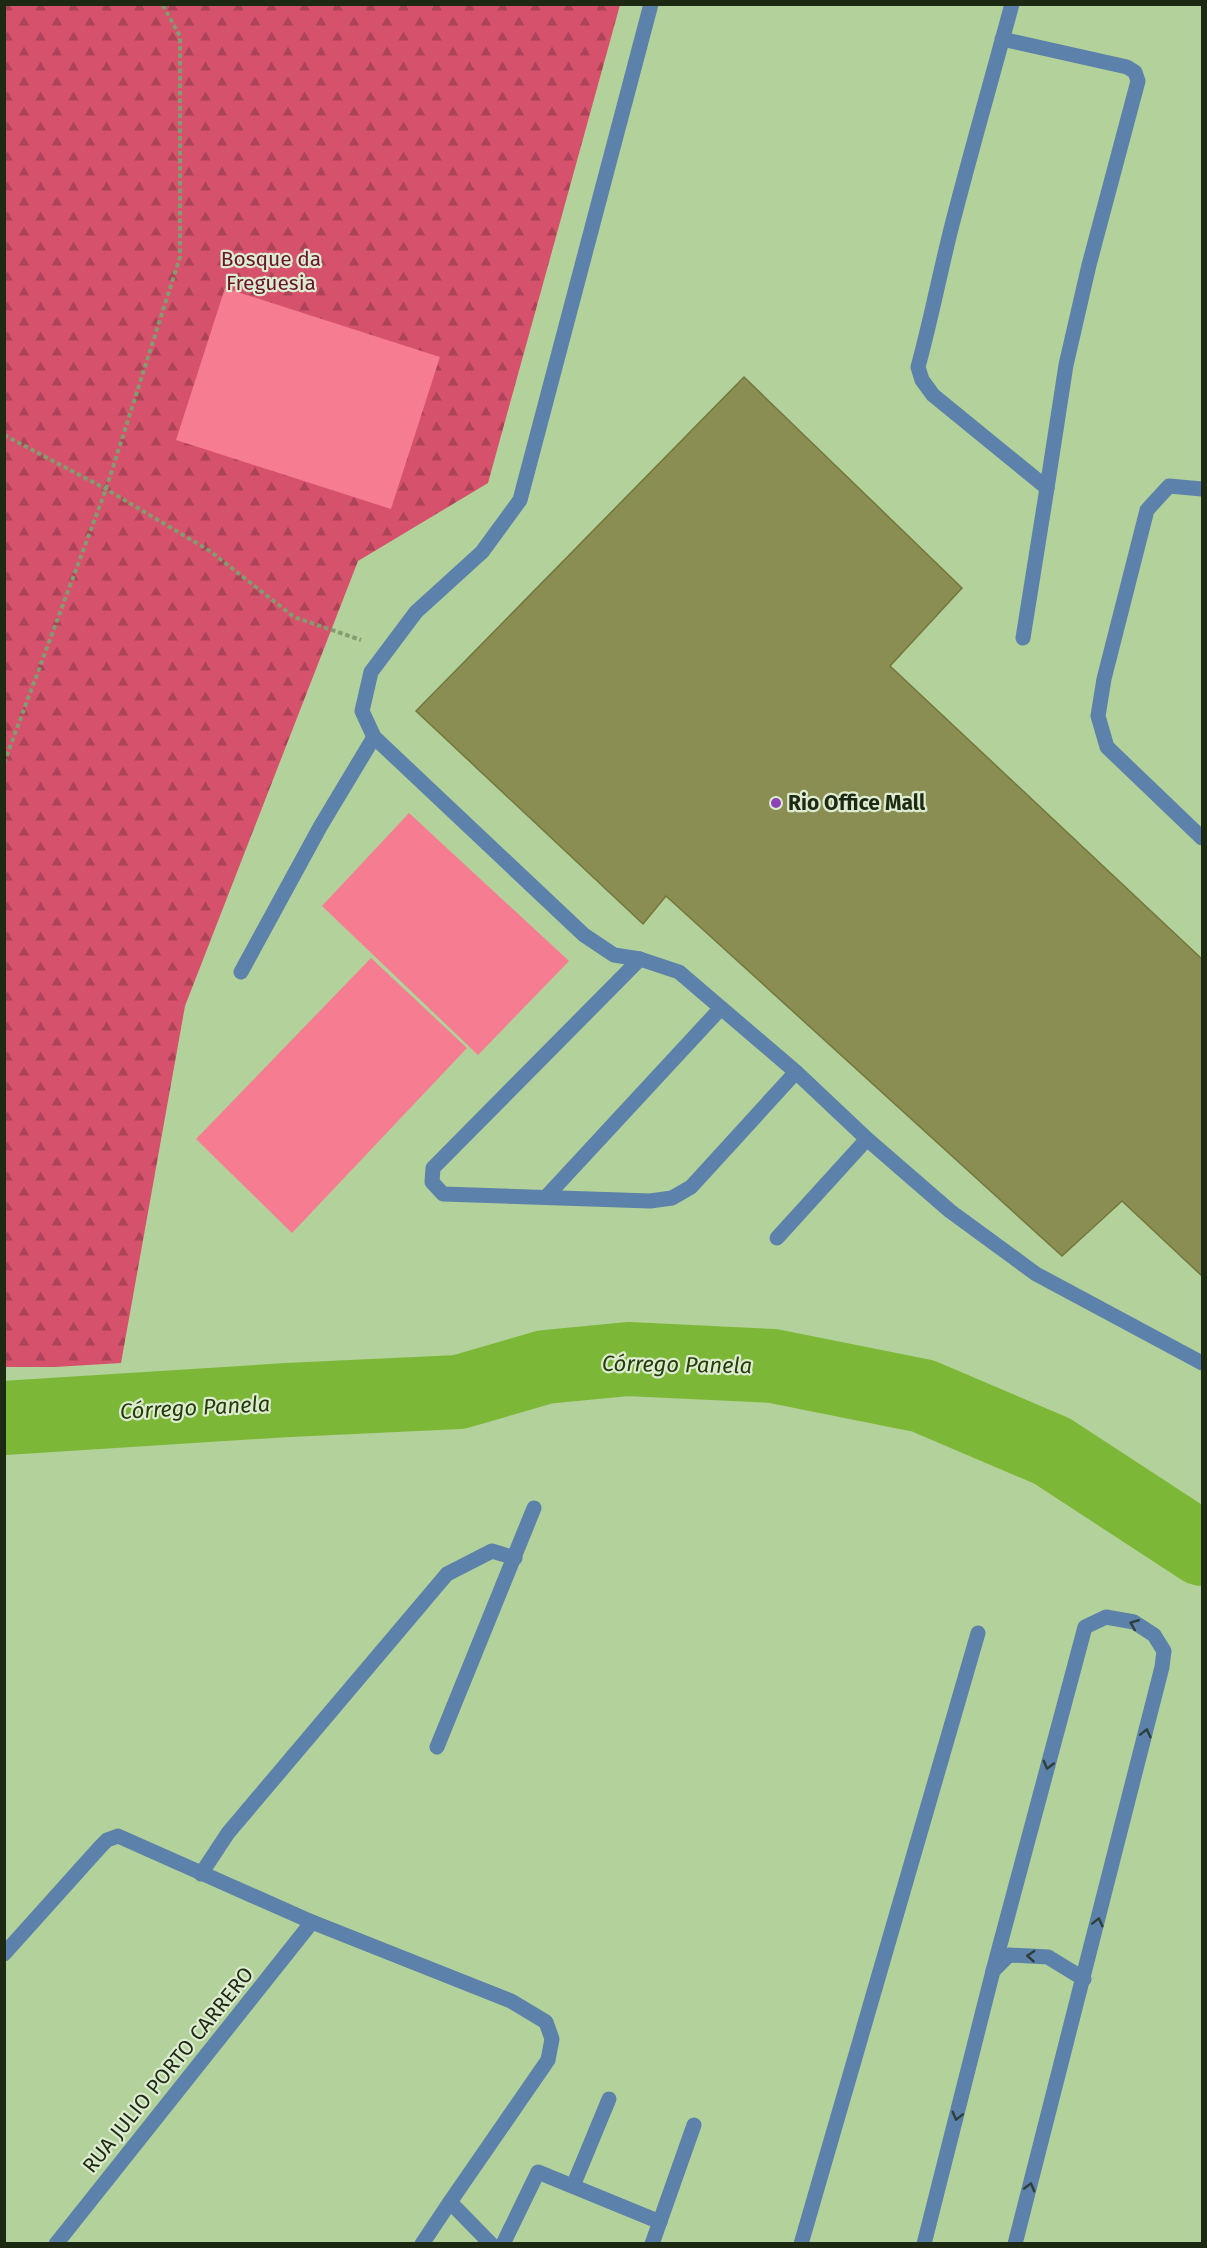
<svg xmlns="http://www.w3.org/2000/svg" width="1207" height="2248" font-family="'Fira Sans',sans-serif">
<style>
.forest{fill:url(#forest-firs)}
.park{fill:#f67c91}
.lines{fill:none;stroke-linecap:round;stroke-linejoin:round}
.river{stroke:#7db737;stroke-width:74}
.building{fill:#8b8e53;stroke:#74773c;stroke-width:1.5}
.path{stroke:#839b6f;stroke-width:4;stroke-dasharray:4.5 3;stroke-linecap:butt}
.minor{stroke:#5c81aa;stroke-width:15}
.oneway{stroke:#2e3f3a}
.poi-dot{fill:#8c43b5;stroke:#ddecd0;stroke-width:2}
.labels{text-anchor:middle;stroke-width:4.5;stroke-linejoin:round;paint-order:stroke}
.park-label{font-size:21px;fill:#6a142b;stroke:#ddecd0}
.poi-label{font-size:21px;font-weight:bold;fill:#1e2914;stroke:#ddecd0;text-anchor:start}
.street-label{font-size:21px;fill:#1e2914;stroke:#ddecd0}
.water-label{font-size:22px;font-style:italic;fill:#253c09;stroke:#ddecd0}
</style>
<defs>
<pattern id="forest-firs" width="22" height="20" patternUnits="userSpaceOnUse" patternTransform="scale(1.5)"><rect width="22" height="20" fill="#d5516c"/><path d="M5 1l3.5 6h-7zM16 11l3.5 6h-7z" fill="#ac4358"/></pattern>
</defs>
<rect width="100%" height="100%" fill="#b3d19a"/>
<path class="forest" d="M4 5H620L488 483 358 561 185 1006 121 1363 55 1367H4Z"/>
<g class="park">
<path d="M225 288 440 357 391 509 176 440Z"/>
<path d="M409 813 569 961 478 1055 322 906Z"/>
<path d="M371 958 467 1048 292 1233 196 1139Z"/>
</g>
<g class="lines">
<path class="river" d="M4 1418 288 1400 459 1392 545 1367 628 1359 773 1366 923 1396 1052 1451 1202 1549"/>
</g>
<path class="building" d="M744 377 962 588 890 666 1202 959V1276L1122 1201 1062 1256 666 896 643 924 416 711Z"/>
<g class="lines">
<g class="path">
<path d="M4 435 106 489 210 551 294 617 361 640"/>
<path d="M4 763 106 489 180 257V36L162 4"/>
</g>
<g class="minor">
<path d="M651 4 520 500 482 552 416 612 371 672 362 711 374 737 584 935 614 955 640 959 679 972 796 1072 867 1139 950 1211 1036 1274 1202 1363"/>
<path d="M1002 39 1127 67 1135 72 1138 81 1089 265 1066 365 1047 488 933 395 922 380 918 367C931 320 940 272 952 225 971 151 992 78 1012 4"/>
<path d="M1202 489 1169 486 1147 510 1104 679 1098 716 1107 747 1202 838"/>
<path d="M1023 638 1047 488"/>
<path d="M640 959 433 1168 432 1182 443 1194 650 1201 672 1198 691 1187 796 1072"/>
<path d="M241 972 320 827 374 737"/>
<path d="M546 1197 721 1008"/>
<path d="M777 1238 867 1139"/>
<path d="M437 1747 534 1508"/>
<path d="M201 1874 228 1833 447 1574 492 1551 515 1558"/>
<path d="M4 1954 101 1846 107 1840 118 1836 312 1922 511 2001 546 2022 552 2039 548 2060 450 2202 491 2244"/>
<path d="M993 1971 1085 1627 1106 1617 1134 1622 1154 1635 1164 1651 1162 1667 1015 2244"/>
<path d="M573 2186 609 2099"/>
<path d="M56 2244 312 1922"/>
<path d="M422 2244 450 2202"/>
<path d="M503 2244 538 2172 660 2222"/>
<path d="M652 2244 694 2125"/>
<path d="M801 2244 978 1633"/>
<path d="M924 2244 993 1971 1009 1955 1048 1957 1084 1979"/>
</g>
</g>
<defs><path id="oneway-chevron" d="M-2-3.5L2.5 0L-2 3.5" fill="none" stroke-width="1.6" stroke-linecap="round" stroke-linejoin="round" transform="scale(1.5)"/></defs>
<g class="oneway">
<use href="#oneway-chevron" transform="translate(1134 1624) rotate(-158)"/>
<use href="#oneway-chevron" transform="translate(1146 1733) rotate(-76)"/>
<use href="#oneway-chevron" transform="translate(1048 1765) rotate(105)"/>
<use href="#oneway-chevron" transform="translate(1098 1922) rotate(-76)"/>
<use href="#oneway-chevron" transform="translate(1031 1956) rotate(-176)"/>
<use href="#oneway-chevron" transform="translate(957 2116) rotate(104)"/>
<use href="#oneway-chevron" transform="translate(1030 2187) rotate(-75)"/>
</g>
<circle class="poi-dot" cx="776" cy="803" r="6"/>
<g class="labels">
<g class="park-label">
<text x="271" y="266">Bosque da<tspan x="271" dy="24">Freguesia</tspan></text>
</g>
<g class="poi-label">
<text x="788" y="810">Rio Office Mall</text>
</g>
<g class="street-label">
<text transform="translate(168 2070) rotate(-51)" y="7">RUA JULIO PORTO CARRERO</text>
</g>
<g class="water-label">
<text transform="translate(677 1364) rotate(1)" y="8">Córrego Panela</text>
<text transform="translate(195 1407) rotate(-3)" y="8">Córrego Panela</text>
</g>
</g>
<rect width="1207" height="2248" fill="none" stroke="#1e2914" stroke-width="12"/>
</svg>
